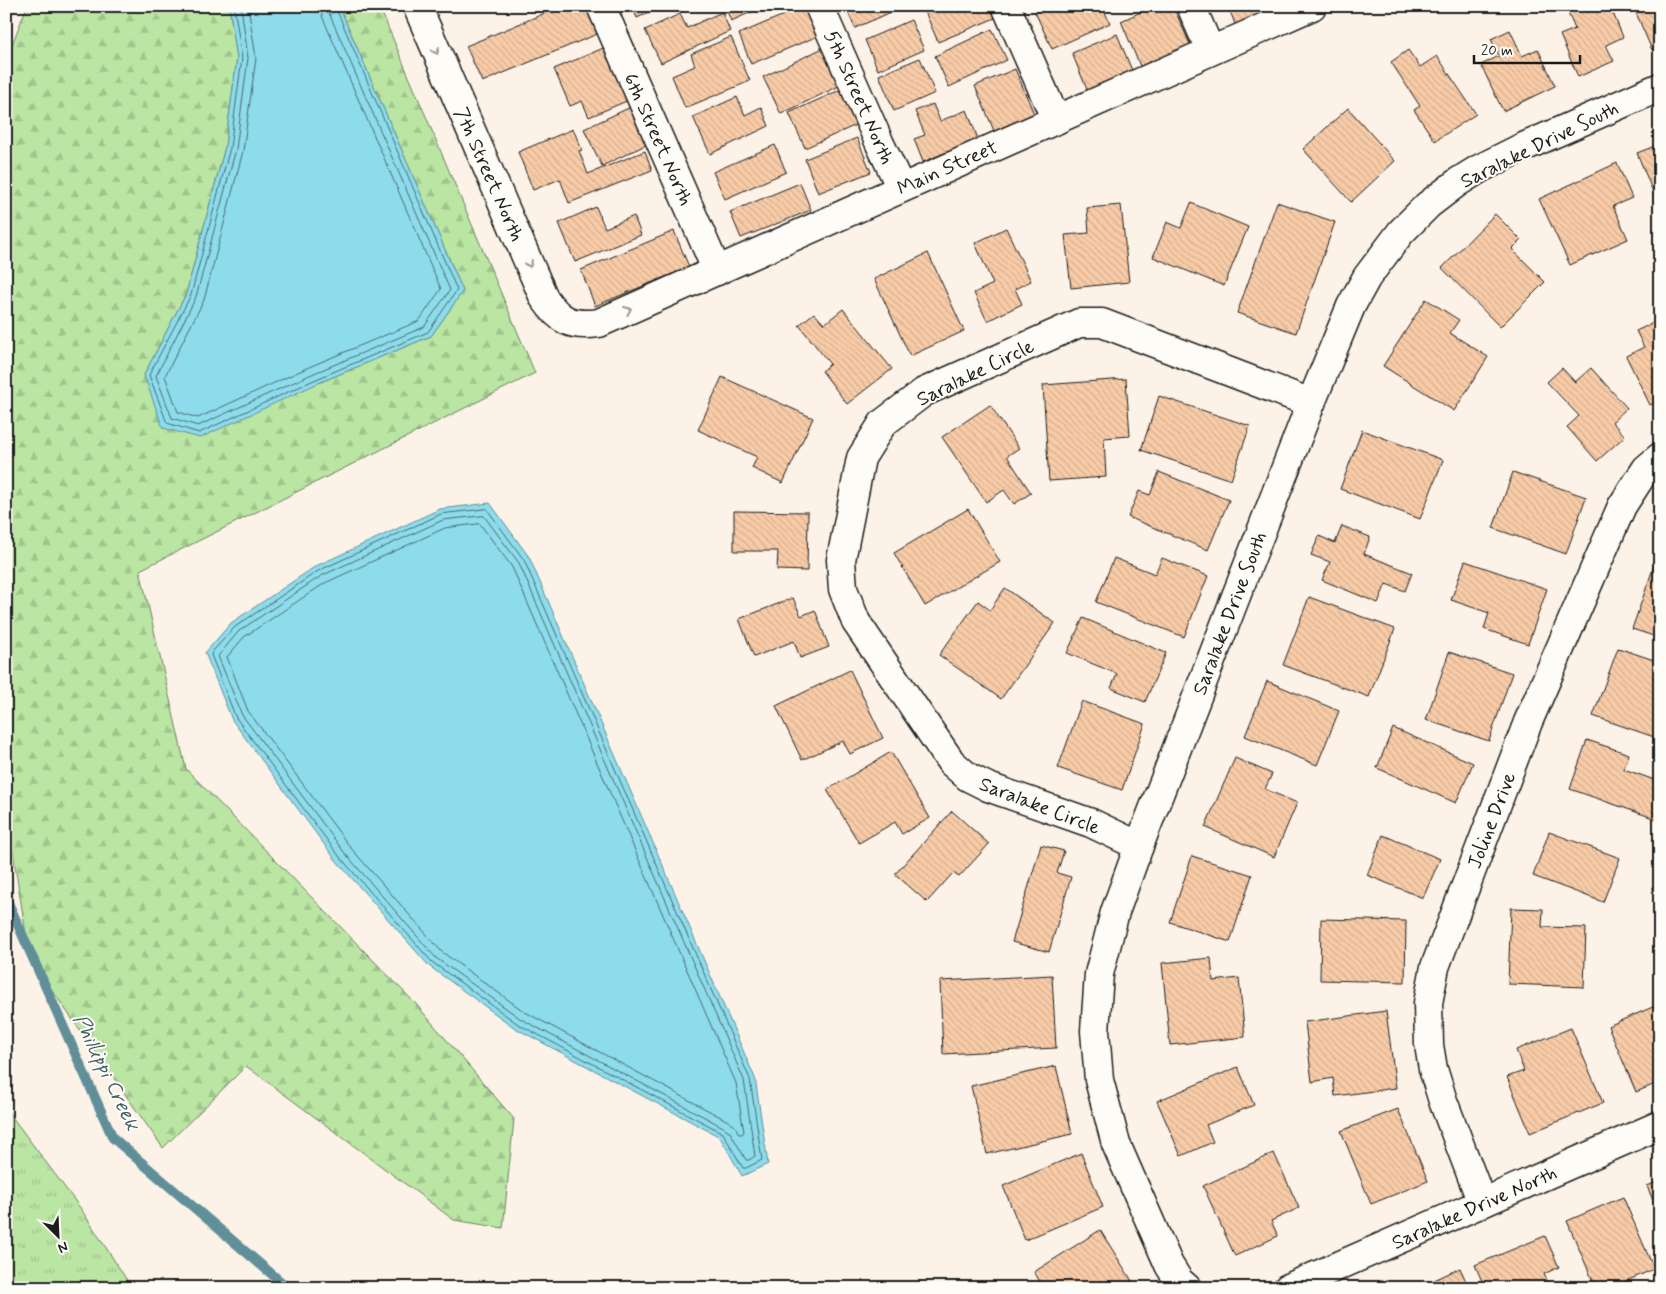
<svg xmlns="http://www.w3.org/2000/svg" width="1666" height="1294" font-family="Mynerve,sans-serif">
<style>
.forest{fill:url(#forest-firs);stroke:#6b8060}
.park{fill:url(#park-tufts);stroke:#6b8060}
.water{fill:#8ddcec;stroke:#608f99}
.lines{fill:none;stroke-linecap:round;stroke-linejoin:round}
.shore{stroke:#49696f;stroke-width:1}
.stream{stroke:#608f99;stroke-width:10}
.building{fill:url(#building-back-hatch);stroke:#1c1c1c}
.minor-casing{stroke:#1c1c1c;stroke-width:31}
.minor{stroke:#fdfcf7;stroke-width:28}
.oneway{stroke:#989794}
.labels{text-anchor:middle;stroke-width:4;stroke-linejoin:round;paint-order:stroke}
.street-label{font-size:20px;fill:#1c1c1c;stroke:#fdfcf7}
.water-label{font-size:21px;font-style:italic;fill:#445f65;stroke:#fdfcf7}
</style>
<defs>
<pattern id="forest-firs" width="22" height="20" patternUnits="userSpaceOnUse" patternTransform="scale(1.25)"><rect width="22" height="20" fill="#bae5a3"/><path d="M5 1l3.5 6h-7zM16 11l3.5 6h-7z" fill="#9fc48c"/></pattern>
<pattern id="park-tufts" width="24" height="20" patternUnits="userSpaceOnUse" patternTransform="scale(1.25)"><rect width="24" height="20" fill="#bae5a3"/><path d="M3 7l-1-3M5 7V3M7 7l1-3M15 17l-1-3M17 17v-4M19 17l1-3" fill="none" stroke="#9fc48c"/></pattern>
<pattern id="building-back-hatch" width="6" height="6" patternUnits="userSpaceOnUse" patternTransform="scale(1.25)"><rect width="6" height="6" fill="#f9cca8"/><path d="M-1 5l2 2M0 0l6 6M5-1l2 2" fill="none" stroke="#d5af90"/></pattern>
</defs>
<rect width="100%" height="100%" fill="#fcf2e7"/>
<filter id="ink" filterUnits="userSpaceOnUse"><feTurbulence type="fractalNoise" baseFrequency=".02" numOctaves="2"/><feDisplacementMap in="SourceGraphic" scale="10" xChannelSelector="R" yChannelSelector="G"/><feConvolveMatrix kernelMatrix="1 2 1 2 8 2 1 2 1" color-interpolation-filters="sRGB"/></filter>
<g filter="url(#ink)">
<path class="forest" d="M27 6H229L237 58 225 147 186 294 144 375 316 384 431 336 463 291 339 6H379L535 373 140 570 186 769 415 1003 514 1119 503 1228 454 1220 246 1066 163 1148 30 959 6 809V60Z"/>
<path class="park" d="M6 1109 81 1209 132 1288H6Z"/>
<g class="water">
<path d="M229 6H339L463 291 431 336 316 384 200 438 163 428 144 375 186 294 225 147 237 58Z"/>
<path d="M490 503 529 557 755 1078 768 1164 742 1176 720 1137 515 1028 429 966 335 859 232 720 205 653 231 623 316 566 440 509Z"/>
</g>
<g class="lines">
<g class="shore">
<path d="M234 6 242 58 230 148 191 295 149 375 167 423 199 433 314 380 428 332 457 290 335 6"/>
<path d="M241 6 248 58 236 149 196 297 156 376 172 418 198 426 312 374 424 327 450 290 329 13 328 6"/>
<path d="M248 6 256 58 243 151 204 300 165 376 178 412 198 418 309 367 419 321 441 289 322 16 321 6"/>
<path d="M487 509 524 560 750 1079 762 1160 746 1168H743L723 1133 518 1024 432 962 339 856 236 718 211 655 212 652 235 627 318 571 441 514Z"/>
<path d="M484 516 519 563 744 1080 755 1156 749 1160H746L730 1132 725 1128 521 1019 436 958 344 852 242 715 218 656 239 631 321 576 443 520Z"/>
<path d="M480 524 512 567 736 1083 744 1132 742 1134H739L735 1126 728 1121 525 1012 442 952 350 847 248 711 227 657 244 637 325 583 445 528Z"/>
</g>
<path class="stream" d="M6 898 113 1138 288 1288"/>
</g>
<g class="building">
<path d="M562 6H591L602 32 482 82 466 46Z"/>
<path d="M632 6H663L637 18Z"/>
<path d="M725 6H765L731 21Z"/>
<path d="M805 6 818 36 751 64 739 34Z"/>
<path d="M845 6H905L855 28Z"/>
<path d="M926 6H991L995 18 938 42 923 7Z"/>
<path d="M1047 6H1102L1110 23 1052 49 1035 12Z"/>
<path d="M1154 6H1173L1197 60 1143 73 1121 21Z"/>
<path d="M1228 6H1293L1237 29Z"/>
<path d="M1565 6H1610L1623 37 1606 45 1614 61 1578 77 1560 35 1575 29Z"/>
<path d="M1633 6H1660V46L1652 50Z"/>
<path d="M722 12 730 31 661 63 645 30 680 14 687 28Z"/>
<path d="M911 20 924 50 878 70 865 40Z"/>
<path d="M992 29 1007 60 949 87 935 56Z"/>
<path d="M1510 30 1522 56 1538 49 1555 86 1503 111 1481 65 1499 56 1491 39Z"/>
<path d="M1117 34 1133 73 1088 92 1072 53Z"/>
<path d="M731 37 750 81 685 108 672 76 695 66 691 54Z"/>
<path d="M613 44 636 97 589 117 582 101 570 106 554 69Z"/>
<path d="M823 48 841 85 781 114 763 77Z"/>
<path d="M1408 50 1420 67 1437 56 1476 114 1435 141 1414 110 1420 106 1391 62Z"/>
<path d="M920 58 935 93 894 111 879 75Z"/>
<path d="M1015 69 1035 116 995 133 975 86Z"/>
<path d="M840 90 856 125 805 148 789 113Z"/>
<path d="M737 97 745 115 761 107 769 126 710 154 693 117Z"/>
<path d="M637 104 654 141 602 166 584 129Z"/>
<path d="M933 104 940 121 967 110 978 139 923 162 914 139 925 135 915 111Z"/>
<path d="M1348 108 1395 161 1351 202 1303 149Z"/>
<path d="M573 129 582 150 579 151 588 174 645 151 652 170 569 203 560 179 533 190 518 152Z"/>
<path d="M857 138 871 172 818 193 805 159Z"/>
<path d="M1660 144V209L1637 153Z"/>
<path d="M775 145 786 172 725 199 713 172Z"/>
<path d="M1617 163 1632 198 1613 206 1628 239 1570 265 1539 199Z"/>
<path d="M800 183 811 210 741 238 730 212Z"/>
<path d="M1277 202 1335 222 1296 333 1237 313Z"/>
<path d="M1191 203 1248 227 1224 286 1153 257 1167 222 1181 228Z"/>
<path d="M1121 205 1129 282 1071 288 1065 235 1089 233 1087 208Z"/>
<path d="M596 207 605 228 634 216 641 235 575 262 559 223Z"/>
<path d="M1495 214 1521 240 1512 249 1545 282 1500 327 1442 268Z"/>
<path d="M1006 228 1031 281 1015 289 1022 304 987 321 974 293 993 284 975 243Z"/>
<path d="M674 231 689 267 595 306 581 270Z"/>
<path d="M928 253 964 331 910 356 874 279Z"/>
<path d="M1426 299 1459 320 1450 333 1488 357 1454 411 1383 366Z"/>
<path d="M843 309 892 369 847 404 822 371 830 364 799 325 814 313 824 324Z"/>
<path d="M1655 322 1660 333V400L1650 405 1626 356 1644 347 1636 331Z"/>
<path d="M1562 368 1575 382 1591 368 1627 408 1612 422 1625 436 1597 461 1567 427 1579 416 1547 382Z"/>
<path d="M722 377 813 418 783 483 752 468 757 457 698 430Z"/>
<path d="M1126 379 1130 436 1104 438 1106 477 1049 481 1043 385Z"/>
<path d="M1159 396 1250 426 1231 480 1141 450Z"/>
<path d="M990 405 1019 448 1007 456 1031 493 1014 504 1004 490 986 502 942 437Z"/>
<path d="M1362 430 1443 460 1420 519 1340 489Z"/>
<path d="M1159 472 1229 500 1208 550 1128 517 1139 491 1150 495Z"/>
<path d="M1513 472 1586 497 1566 554 1493 528Z"/>
<path d="M968 509 1000 562 925 606 894 553Z"/>
<path d="M734 511 808 512 807 571 777 570 778 551H734Z"/>
<path d="M1342 526 1370 537 1364 554 1412 573 1405 591 1386 584 1378 603 1322 580 1330 562 1311 555 1319 536 1335 543Z"/>
<path d="M1657 557 1660 558V638L1632 629Z"/>
<path d="M1114 558 1155 574 1162 558 1208 576 1184 637 1096 602Z"/>
<path d="M1465 561 1547 589 1528 644 1484 629 1489 613 1451 600Z"/>
<path d="M1005 588 1055 623 1001 699 939 655 978 601 990 610Z"/>
<path d="M1309 597 1395 629 1369 697 1283 665Z"/>
<path d="M793 598 801 616 815 610 829 647 800 658 794 641 754 657 739 619Z"/>
<path d="M1083 618 1166 653 1145 702 1111 688 1117 674 1067 653Z"/>
<path d="M1618 648 1660 662V739L1593 716Z"/>
<path d="M1449 652 1512 673 1489 741 1426 720Z"/>
<path d="M850 670 883 738 850 754 843 741 802 760 776 706Z"/>
<path d="M1267 681 1339 711 1317 765 1245 736Z"/>
<path d="M1082 701 1145 724 1122 790 1058 768Z"/>
<path d="M1393 728 1473 763 1456 803 1377 768Z"/>
<path d="M1587 740 1629 754 1624 769 1660 782V810L1656 819 1570 789Z"/>
<path d="M891 752 930 818 902 834 895 822 859 843 827 790Z"/>
<path d="M1235 758 1272 774 1265 789 1297 803 1274 857 1205 827Z"/>
<path d="M952 811 989 844 959 877 953 873 927 902 895 874Z"/>
<path d="M1549 832 1620 858 1603 902 1533 876Z"/>
<path d="M1383 835 1440 859 1423 898 1367 875Z"/>
<path d="M1041 845 1064 851 1057 873 1071 877 1049 952 1012 942Z"/>
<path d="M1192 856 1252 875 1230 942 1170 922Z"/>
<path d="M1511 908 1543 909 1542 927 1586 928 1584 987 1508 984Z"/>
<path d="M1321 919 1406 921 1405 982 1320 980Z"/>
<path d="M1211 958 1213 981 1239 978 1245 1037 1170 1045 1162 963Z"/>
<path d="M1052 975 1056 1048 943 1054 940 981Z"/>
<path d="M1660 1004V1082L1636 1092 1608 1026Z"/>
<path d="M1386 1011 1396 1088 1335 1096 1333 1078 1312 1082 1305 1022Z"/>
<path d="M1571 1028 1603 1103 1530 1133 1507 1077 1524 1071 1516 1050Z"/>
<path d="M1056 1066 1072 1134 987 1154 971 1086Z"/>
<path d="M1238 1067 1254 1105 1206 1125 1213 1142 1181 1156 1157 1101Z"/>
<path d="M1398 1109 1428 1181 1371 1204 1341 1131Z"/>
<path d="M1081 1153 1103 1207 1025 1240 1003 1186Z"/>
<path d="M1274 1153 1299 1208 1271 1221 1278 1236 1235 1256 1203 1186Z"/>
<path d="M1660 1181V1217L1647 1186Z"/>
<path d="M1623 1197 1654 1269 1610 1288H1596L1567 1221Z"/>
<path d="M1100 1230 1132 1281 1121 1288H1044L1034 1272Z"/>
<path d="M1545 1236 1559 1267 1544 1274 1550 1288H1485L1475 1265Z"/>
<path d="M1460 1268 1469 1288H1417Z"/>
</g>
<g class="lines">
<g class="minor-casing">
<g id="minor">
<path d="M417 6 544 298C560 321 571 327 599 323L1312 6"/>
<path d="M601 6 717 271"/>
<path d="M819 6 880 144 901 188"/>
<path d="M1006 6 1056 120"/>
<path d="M1191 6 1210 50"/>
<path d="M1139 846 1091 823 988 787 968 777 951 762 856 622 843 589 841 560 861 458 883 423 924 392 1079 323H1102L1311 403"/>
<path d="M1482 1203 1443 1101 1433 1069 1429 1045 1428 1003 1435 967 1528 722 1622 506 1646 469 1660 457"/>
<path d="M1187 1288 1179 1281 1169 1265 1116 1144 1099 1080 1095 1031 1099 974 1115 912 1139 846 1311 403 1351 306 1367 277 1401 232 1428 205 1458 182 1479 169 1519 149 1660 87"/>
<path d="M1288 1288 1660 1125"/>
</g>
</g>
<use href="#minor" class="minor"/>
</g>
<defs><path id="oneway-chevron" d="M-2-3.5L2.5 0L-2 3.5" fill="none" stroke-width="1.6" stroke-linecap="round" stroke-linejoin="round" transform="scale(1.25)"/></defs>
<g class="oneway">
<use href="#oneway-chevron" transform="translate(436 51) rotate(66)"/>
<use href="#oneway-chevron" transform="translate(529 264) rotate(66)"/>
<use href="#oneway-chevron" transform="translate(628 310) rotate(-23)"/>
</g>
</g>
<g class="labels">
<g class="street-label">
<text transform="translate(860 97) rotate(66)" y="7">5th Street North</text>
<text transform="translate(659 139) rotate(66)" y="7">6th Street North</text>
<text transform="translate(1539 144) rotate(-26)" y="7">Saralake Drive South</text>
<text transform="translate(947 167) rotate(-24)" y="7">Main Street</text>
<text transform="translate(490 174) rotate(66)" y="7">7th Street North</text>
<text transform="translate(975 372) rotate(-26)" y="7">Saralake Circle</text>
<text transform="translate(1229 613) rotate(-69)" y="7">Saralake Drive South</text>
<text transform="translate(1040 805) rotate(21)" y="7">Saralake Circle</text>
<text transform="translate(1491 820) rotate(-69)" y="7">Joline Drive</text>
<text transform="translate(1474 1207) rotate(-24)" y="7">Saralake Drive North</text>
</g>
<g class="water-label">
<text transform="translate(107 1072) rotate(64)" y="7">Phillippi Creek</text>
</g>
</g>
<rect width="1666" height="1294" fill="none" stroke="#fdfcf7" stroke-width="25"/>
<rect x="12" y="12" width="1641" height="1269" fill="none" stroke="#1c1c1c" stroke-width="2" filter="url(#ink)"/>
<g transform="translate(58 1236) rotate(156)" stroke="#fdfcf7" stroke-width="4" paint-order="stroke">
<path d="M0-4L9 19L0 12L-9 19Z" fill="#1c1c1c"/>
<text y="-8" font-size="14" font-weight="bold" text-anchor="middle" fill="#1c1c1c">N</text>
</g>
<path d="M1474 55v8h106v-8" fill="none" stroke="#1c1c1c" stroke-width="2.5"/>
<text x="1481" y="55" font-size="15" fill="#1c1c1c" stroke="#fdfcf7" stroke-width="4" paint-order="stroke">20 m</text>
</svg>
